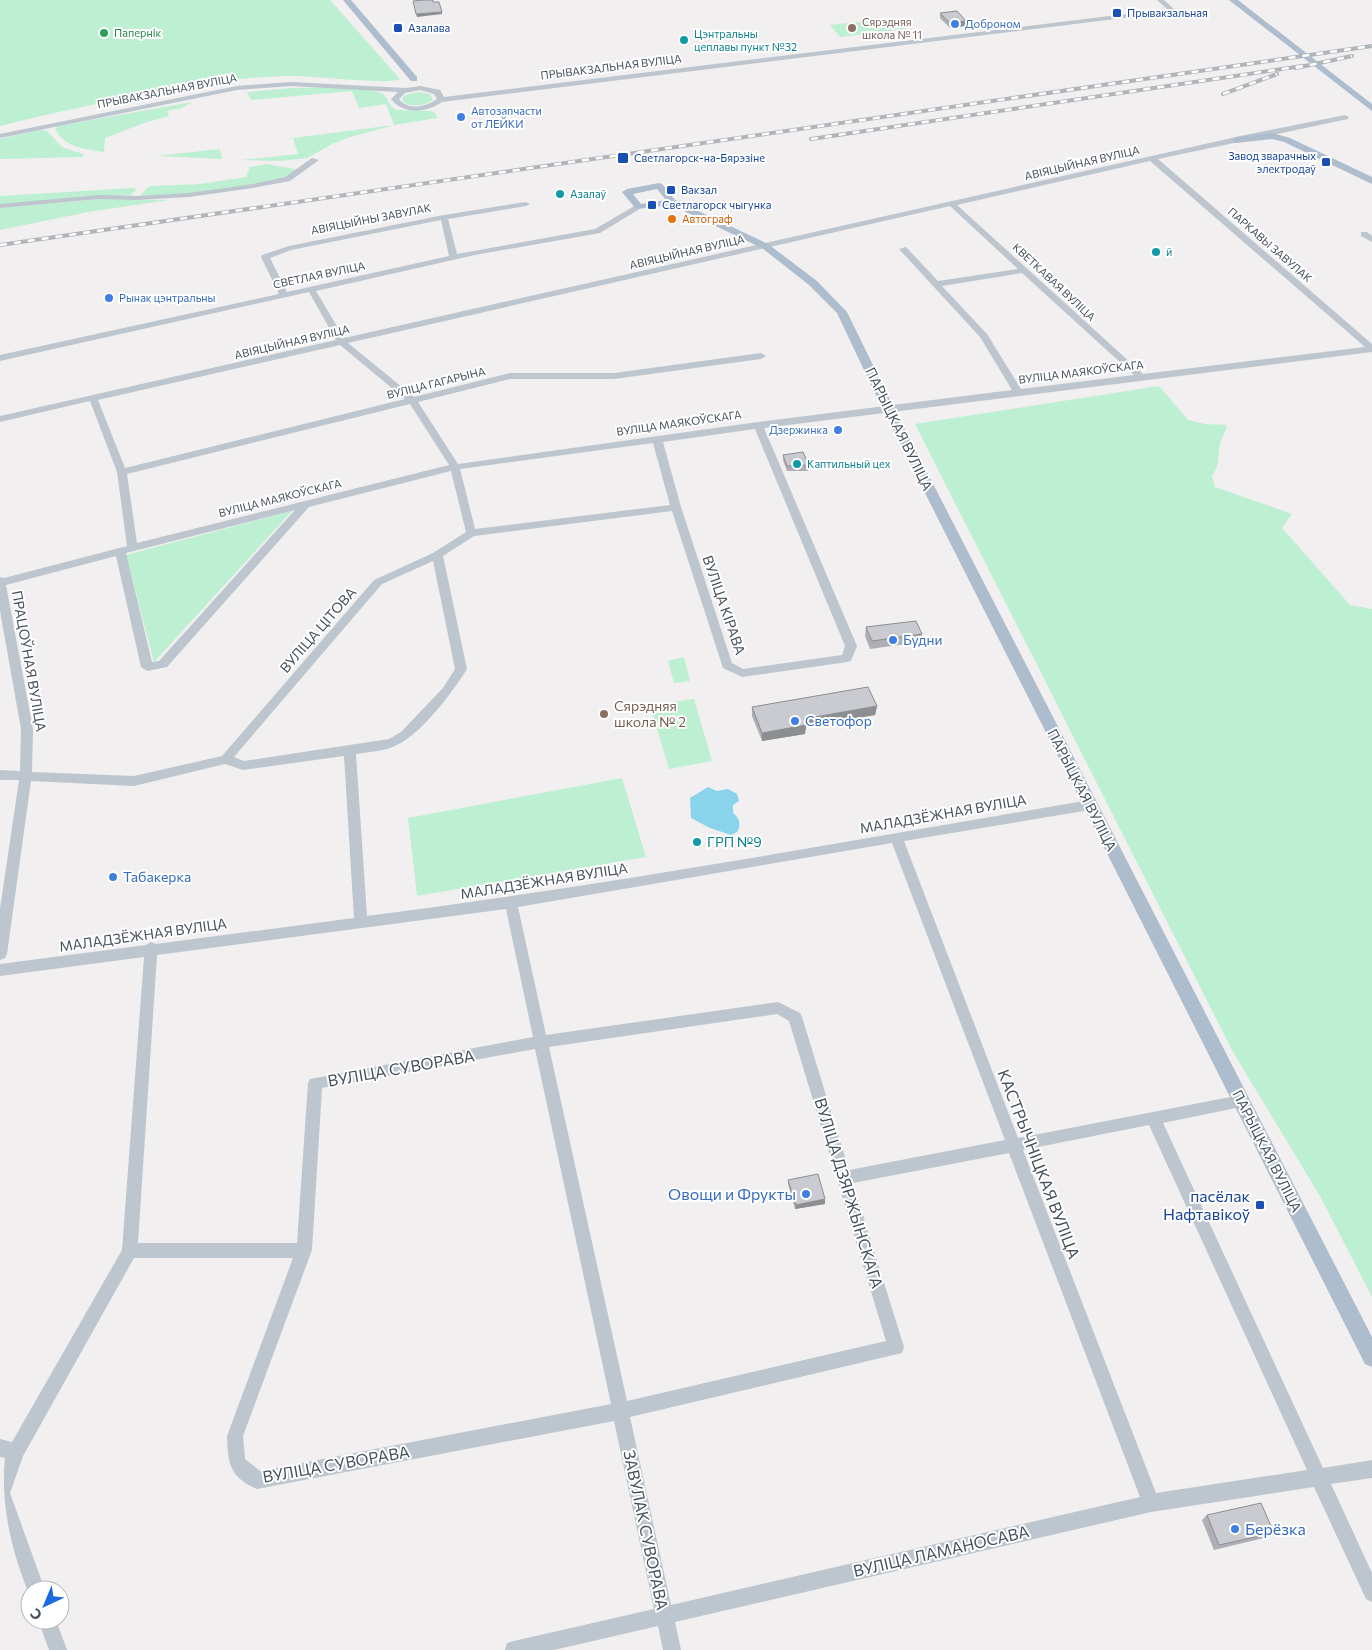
<svg xmlns="http://www.w3.org/2000/svg" width="1372" height="1650" font-family="Commissioner,sans-serif">
<style>
.green{fill:#bdefd2}
.water{fill:#8ad4eb}
.lines{fill:none;stroke-linecap:round;stroke-linejoin:round}
.minor{fill:#bdc6ce;fill-rule:evenodd}
.major{fill:#aebdcd;fill-rule:evenodd}
.rail-casing{stroke:#b1b4b9;stroke-width:4}
.rail{stroke:#fff;stroke-width:2.5;stroke-dasharray:7;stroke-linecap:butt}
.wall{fill:#adafb4}
.shaded-wall{fill:#8d8e92}
.building{fill:#c9cbd1;stroke:#8d8e92}
.transit-dot{fill:#1a4fb4;stroke:#fff;stroke-width:2}
.shop-dot{fill:#3f7fe0;stroke:#fff;stroke-width:2}
.education-dot{fill:#8d6e63;stroke:#fff;stroke-width:2}
.leisure-dot{fill:#2e9e5b;stroke:#fff;stroke-width:2}
.culture-dot{fill:#0f9aa8;stroke:#fff;stroke-width:2}
.food-dot{fill:#e8710a;stroke:#fff;stroke-width:2}
.labels{text-anchor:middle;stroke-width:4;stroke-linejoin:round;paint-order:stroke}
.far-transit-label{font-size:11px;fill:#164399;stroke:#fff;text-anchor:start}
.far-education-label{font-size:11px;fill:#785e54;stroke:#fff;text-anchor:start}
.far-shop-label{font-size:11px;fill:#366cbe;stroke:#fff;text-anchor:start}
.far-leisure-label{font-size:11px;fill:#27864d;stroke:#fff;text-anchor:start}
.far-culture-label{font-size:11px;fill:#0d838f;stroke:#fff;text-anchor:start}
.far-street-label{font-size:11px;fill:#47515c;stroke:#fff}
.far-food-label{font-size:11px;fill:#c56008;stroke:#fff;text-anchor:start}
.street-label{font-size:14px;fill:#47515c;stroke:#fff}
.shop-label{font-size:14px;fill:#366cbe;stroke:#fff;text-anchor:start}
.education-label{font-size:14px;fill:#785e54;stroke:#fff;text-anchor:start}
.culture-label{font-size:14px;fill:#0d838f;stroke:#fff;text-anchor:start}
.near-street-label{font-size:16px;fill:#47515c;stroke:#fff}
.near-shop-label{font-size:16px;fill:#366cbe;stroke:#fff;text-anchor:end}
.near-transit-label{font-size:16px;fill:#164399;stroke:#fff;text-anchor:end}
</style>
<rect width="100%" height="100%" fill="#f1efef"/>
<g class="green">
<path d="M0 0H330L400 79C392 85 312 76 295 76 239 76 184 86 129 97 86 106 43 115 0 126Z"/>
<path d="M896 18 907 29 840 37 830 25Z"/>
<path d="M292 88C309 88 373 85 384 95 389 100 389 107 396 110L430 111 435 113 437 118 394 125 347 138 332 144 307 158 280 161 241 160 298 154 293 138 394 125 386 104 359 108 352 91 251 100 247 92Z"/>
<path d="M417 92 430 94 433 100C424 106 411 108 402 101L403 96Z"/>
<path d="M192 102 181 108 167 111 169 116 144 123 105 138 104 152C84 149 66 148 55 129L58 126Z"/>
<path d="M38 130 47 131 62 147 83 154V157L0 159V139Z"/>
<path d="M220 149 222 159 156 156Z"/>
<path d="M266 164 295 169 292 174C248 191 192 194 145 196L141 195 148 187 154 186 200 184 246 177 250 167Z"/>
<path d="M133 188 137 189 131 195 0 205V196Z"/>
<path d="M101 199 169 200 88 212 0 230V208Z"/>
<path d="M1159 386 1188 420 1205 424 1227 425C1226 432 1222 437 1220 444 1217 458 1221 463 1212 476L1215 487 1292 514 1282 528 1350 605 1372 609V1297L1320 1196 1233 1052 915 424Z"/>
<path d="M292 511 154 662 126 555Z"/>
<path d="M684 657 690 681 674 683 668 661Z"/>
<path d="M694 699 712 761 669 769 650 705Z"/>
<path d="M622 778 646 857 417 896 408 818Z"/>
</g>
<path class="water" d="M708 787 717 791 728 789 737 794 739 801 733 805V813C739 817 742 825 737 832L731 835 710 828 691 818 690 798Z"/>
<g class="lines">
<g class="minor">
<path d="M1157 0H1164L1175 10 1172 12 442 102C427 113 403 115 391 99L398 92 291 86 237 90 0 138V134L237 86 291 82 406 88 420 86 440 90 444 97 1167 9ZM420 90 434 94 437 99C426 107 408 111 399 99L405 93Z"/>
<path d="M1345 115 1349 117 1348 119 1158 159 1372 344V352L764 428 857 646 851 661 847 662 742 677 723 668 672 511 474 536 443 556 467 669C452 693 422 733 397 745 386 751 369 752 356 754L367 916C609 885 850 841 1090 800L1094 802 1096 805 1094 808 1090 810 904 841 1018 1138 1241 1095 1246 1096 1248 1101 1246 1106 1241 1107 1163 1123 1323 1468 1372 1460V1478L1331 1484 1372 1573V1602L1366 1599 1314 1487 1151 1512 675 1622 681 1650H663L658 1626 554 1650H505L507 1643 514 1641 654 1609 614 1421 257 1489C229 1477 228 1463 227 1436L293 1258H134L23 1456 10 1493 45 1590H30V1596C12 1554 0 1504 5 1458L0 1457V1439L12 1442 122 1250 144 957 0 976V964L146 945 151 942 156 944 354 918 344 756 243 770 225 764 134 786 31 781 7 954 5 958 0 960V909L19 780H0V770L20 771 21 729 0 611V577L4 578 127 546 117 472 90 401 0 422V416L336 340 309 292 0 361V355L279 294 261 257 262 255 289 246 444 215 526 202 530 204 526 206 448 219 457 254 595 229 636 205 643 207 600 233 475 255 316 291 344 338 1245 135ZM1150 161 1365 347 1143 374 957 205ZM950 206 1018 269 938 281 906 247 899 249 980 337 1012 390 758 422 458 464 418 402 510 379H614L761 359 766 356 761 353 614 373H510L414 397 348 343ZM441 220 449 256 287 292 270 258 291 250ZM1022 273 1134 375 1021 389 987 334 942 286ZM340 345 405 399 125 468 98 400ZM410 404 449 465 137 543 127 474ZM755 429 845 646 842 655 743 669 732 663 681 507 663 442ZM653 443 670 505 475 529 460 469ZM451 471 466 532 433 553 374 580 222 756 134 776 32 772 33 729 6 585 116 556 141 667 147 671 167 667 309 507ZM295 510 159 661 152 662 126 553ZM433 561 455 669 443 688 401 732 389 739 244 761 234 757 382 584ZM892 843 1005 1140 849 1170 802 1017 800 1013 778 1002 546 1035 518 907ZM506 909 533 1037 310 1079 308 1083 297 1243H138L157 955ZM777 1014 789 1021 886 1341 627 1401 549 1047ZM535 1049 611 1404 260 1471 245 1459 243 1436 312 1250 322 1088ZM1149 1125 1307 1470 1156 1493 1023 1150ZM1009 1153 1140 1497 671 1605 630 1417 902 1353 904 1347 853 1183Z"/>
<path d="M312 158 319 160 290 181 253 188 189 197 136 200 99 199 0 208V204L99 195 136 196 189 193 253 184 285 177Z"/>
<path d="M1361 232H1367L1372 236V242L1361 236Z"/>
<path d="M38 1620H56L67 1650H49Z"/>
</g>
<g class="major">
<path d="M343 0H351L417 77V81H411Z"/>
<path d="M1229 0H1238L1372 104V111Z"/>
<path d="M1272 133 1290 138 1372 177V184L1284 142 1272 139 1236 143 1232 140 1236 137Z"/>
<path d="M659 183 662 184 675 200 768 244 817 281 847 312 894 408 1372 1337V1367L1365 1364 882 408 837 313 809 285 762 248 671 205 636 209 622 192 627 189ZM657 189 666 200 641 204 633 194Z"/>
</g>
<g class="rail-casing">
<g id="rail">
<path d="M1296 68 1352 56"/>
<path d="M1223 94 1277 74"/>
<path d="M811 139 1302 66"/>
<path d="M0 245 1372 46"/>
</g>
</g>
<use href="#rail" class="rail"/>
</g>
<g class="wall">
<path d="M940 13 966 26 950 28 940 18Z"/>
<path d="M783 455 809 465 808 471H787L783 460Z"/>
<path d="M866 627 922 634 920 642 870 649 865 636Z"/>
<path d="M877 706 875 715 806 727 805 734 762 741 752 716V707Z"/>
<path d="M788 1180 825 1204 795 1209 788 1184Z"/>
<path d="M1207 1515 1274 1533 1268 1537 1214 1550 1202 1520Z"/>
</g>
<g class="shaded-wall">
<path d="M442 12V14L417 17 416 14Z"/>
<path d="M966 21V26L950 28V23Z"/>
<path d="M877 706 875 715 806 727 805 734 762 741V733L804 719Z"/>
<path d="M825 1199V1204L795 1209 796 1205Z"/>
</g>
<g class="building">
<path d="M425 0H433V2H439L442 12 416 14 413 1Z"/>
<path d="M957 11 966 21 950 23 940 13Z"/>
<path d="M803 452 809 465 787 466 783 455Z"/>
<path d="M916 621 922 634 872 641 866 627Z"/>
<path d="M868 687 877 706 804 719 806 725 762 733 752 707Z"/>
<path d="M818 1174 825 1199 796 1205 788 1180Z"/>
<path d="M1261 1503 1274 1533 1219 1545 1207 1515Z"/>
</g>
<g class="transit-dot">
<rect x="1112" y="8" width="10" height="10" rx="2.5"/>
<rect x="393" y="23" width="10" height="10" rx="2.5"/>
<rect x="617" y="152" width="12" height="12" rx="2.5"/>
<rect x="1321" y="157" width="10" height="10" rx="2.5"/>
<rect x="666" y="185" width="10" height="10" rx="2.5"/>
<rect x="647" y="200" width="10" height="10" rx="2.5"/>
<rect x="1255" y="1200" width="10" height="10" rx="2.5"/>
</g>
<g class="shop-dot">
<circle cx="955" cy="24" r="5"/>
<circle cx="461" cy="117" r="5"/>
<circle cx="109" cy="298" r="5"/>
<circle cx="838" cy="430" r="5"/>
<circle cx="893" cy="640" r="5"/>
<circle cx="795" cy="721" r="5"/>
<circle cx="113" cy="877" r="5"/>
<circle cx="806" cy="1194" r="5"/>
<circle cx="1235" cy="1529" r="5"/>
</g>
<g class="education-dot">
<circle cx="852" cy="28" r="5"/>
<circle cx="604" cy="714" r="5"/>
</g>
<circle class="leisure-dot" cx="104" cy="33" r="5"/>
<g class="culture-dot">
<circle cx="684" cy="40" r="5"/>
<circle cx="560" cy="194" r="5"/>
<circle cx="1156" cy="252" r="5"/>
<circle cx="797" cy="464" r="5"/>
<circle cx="697" cy="842" r="5"/>
</g>
<circle class="food-dot" cx="672" cy="219" r="5"/>
<g class="labels">
<g class="far-transit-label">
<text x="1127" y="17">Прывакзальная</text>
<text x="408" y="32">Азалава</text>
<text x="1316" y="160" text-anchor="end">Завод зварачных<tspan x="1316" dy="13">электродаў</tspan></text>
<text x="634" y="162">Светлагорск-на-Бярэзіне</text>
<text x="681" y="194">Вакзал</text>
<text x="662" y="209">Светлагорск чыгунка</text>
</g>
<g class="far-education-label">
<text x="862" y="26">Сярэдняя<tspan x="862" dy="13">школа № 11</tspan></text>
</g>
<g class="far-shop-label">
<text x="965" y="28">Доброном</text>
<text x="471" y="115">Автозапчасти<tspan x="471" dy="13">от ЛЕЙКИ</tspan></text>
<text x="119" y="302">Рынак цэнтральны</text>
<text x="828" y="434" text-anchor="end">Дзержинка</text>
</g>
<g class="far-leisure-label">
<text x="114" y="37">Папернік</text>
</g>
<g class="far-culture-label">
<text x="694" y="38">Цэнтральны<tspan x="694" dy="13">цеплавы пункт №32</tspan></text>
<text x="570" y="198">Азалаў</text>
<text x="1166" y="256">й</text>
<text x="807" y="468">Каптильный цех</text>
</g>
<g class="far-street-label">
<text transform="translate(611 67) rotate(-7)" y="4">ПРЫВАКЗАЛЬНАЯ ВУЛІЦА</text>
<text transform="translate(167 91) rotate(-11)" y="4">ПРЫВАКЗАЛЬНАЯ ВУЛІЦА</text>
<text transform="translate(1082 163) rotate(-13)" y="4">АВІЯЦЫЙНАЯ ВУЛІЦА</text>
<text transform="translate(371 219) rotate(-11)" y="4">АВІЯЦЫЙНЫ ЗАВУЛАК</text>
<text transform="translate(1270 245) rotate(41)" y="4">ПАРКАВЫ ЗАВУЛАК</text>
<text transform="translate(687 252) rotate(-13)" y="4">АВІЯЦЫЙНАЯ ВУЛІЦА</text>
<text transform="translate(319 275) rotate(-12)" y="4">СВЕТЛАЯ ВУЛІЦА</text>
<text transform="translate(1054 282) rotate(43)" y="4">КВЕТКАВАЯ ВУЛІЦА</text>
<text transform="translate(292 342) rotate(-13)" y="4">АВІЯЦЫЙНАЯ ВУЛІЦА</text>
<text transform="translate(1081 372) rotate(-7)" y="4">ВУЛІЦА МАЯКОЎСКАГА</text>
<text transform="translate(436 383) rotate(-14)" y="4">ВУЛІЦА ГАГАРЫНА</text>
<text transform="translate(679 423) rotate(-8)" y="4">ВУЛІЦА МАЯКОЎСКАГА</text>
<text transform="translate(280 498) rotate(-14)" y="4">ВУЛІЦА МАЯКОЎСКАГА</text>
</g>
<g class="far-food-label">
<text x="682" y="223">Автограф</text>
</g>
<g class="street-label">
<text transform="translate(899 429) rotate(64)" y="5">ПАРЫЦКАЯ ВУЛІЦА</text>
<text transform="translate(724 605) rotate(71)" y="5">ВУЛІЦА КІРАВА</text>
<text transform="translate(318 630) rotate(-49)" y="5">ВУЛІЦА ЦІТОВА</text>
<text transform="translate(29 661) rotate(80)" y="5">ПРАЦОЎНАЯ ВУЛІЦА</text>
<text transform="translate(1082 790) rotate(63)" y="5">ПАРЫЦКАЯ ВУЛІЦА</text>
<text transform="translate(943 814) rotate(-10)" y="5">МАЛАДЗЁЖНАЯ ВУЛІЦА</text>
<text transform="translate(544 881) rotate(-9)" y="5">МАЛАДЗЁЖНАЯ ВУЛІЦА</text>
<text transform="translate(143 935) rotate(-8)" y="5">МАЛАДЗЁЖНАЯ ВУЛІЦА</text>
<text transform="translate(1267 1151) rotate(63)" y="5">ПАРЫЦКАЯ ВУЛІЦА</text>
</g>
<g class="shop-label">
<text x="903" y="645">Будни</text>
<text x="805" y="726">Светофор</text>
<text x="123" y="882">Табакерка</text>
</g>
<g class="education-label">
<text x="614" y="711">Сярэдняя<tspan x="614" dy="16">школа № 2</tspan></text>
</g>
<g class="culture-label">
<text x="707" y="847">ГРП №9</text>
</g>
<g class="near-street-label">
<text transform="translate(401 1068) rotate(-10)" y="6">ВУЛІЦА СУВОРАВА</text>
<text transform="translate(1039 1164) rotate(69)" y="6">КАСТРЫЧНІЦКАЯ ВУЛІЦА</text>
<text transform="translate(849 1193) rotate(73)" y="6">ВУЛІЦА ДЗЯРЖЫНСКАГА</text>
<text transform="translate(336 1464) rotate(-10)" y="6">ВУЛІЦА СУВОРАВА</text>
<text transform="translate(646 1530) rotate(78)" y="6">ЗАВУЛАК СУВОРАВА</text>
<text transform="translate(941 1551) rotate(-13)" y="6">ВУЛІЦА ЛАМАНОСАВА</text>
</g>
<g class="near-shop-label">
<text x="796" y="1200">Овощи и Фрукты</text>
<text x="1245" y="1535" text-anchor="start">Берёзка</text>
</g>
<g class="near-transit-label">
<text x="1250" y="1202">пасёлак<tspan x="1250" dy="18">Нафтавікоў</tspan></text>
</g>
</g>
<g transform="translate(45 1605) rotate(224)"><circle r="24" fill="#ffffff" stroke="#b5b9be"/>
<path d="M0-4L9 19L0 12L-9 19Z" fill="#1a6be0"/>
<text y="-8" font-size="14" font-weight="bold" text-anchor="middle" fill="#47515c">С</text>
</g>
</svg>
